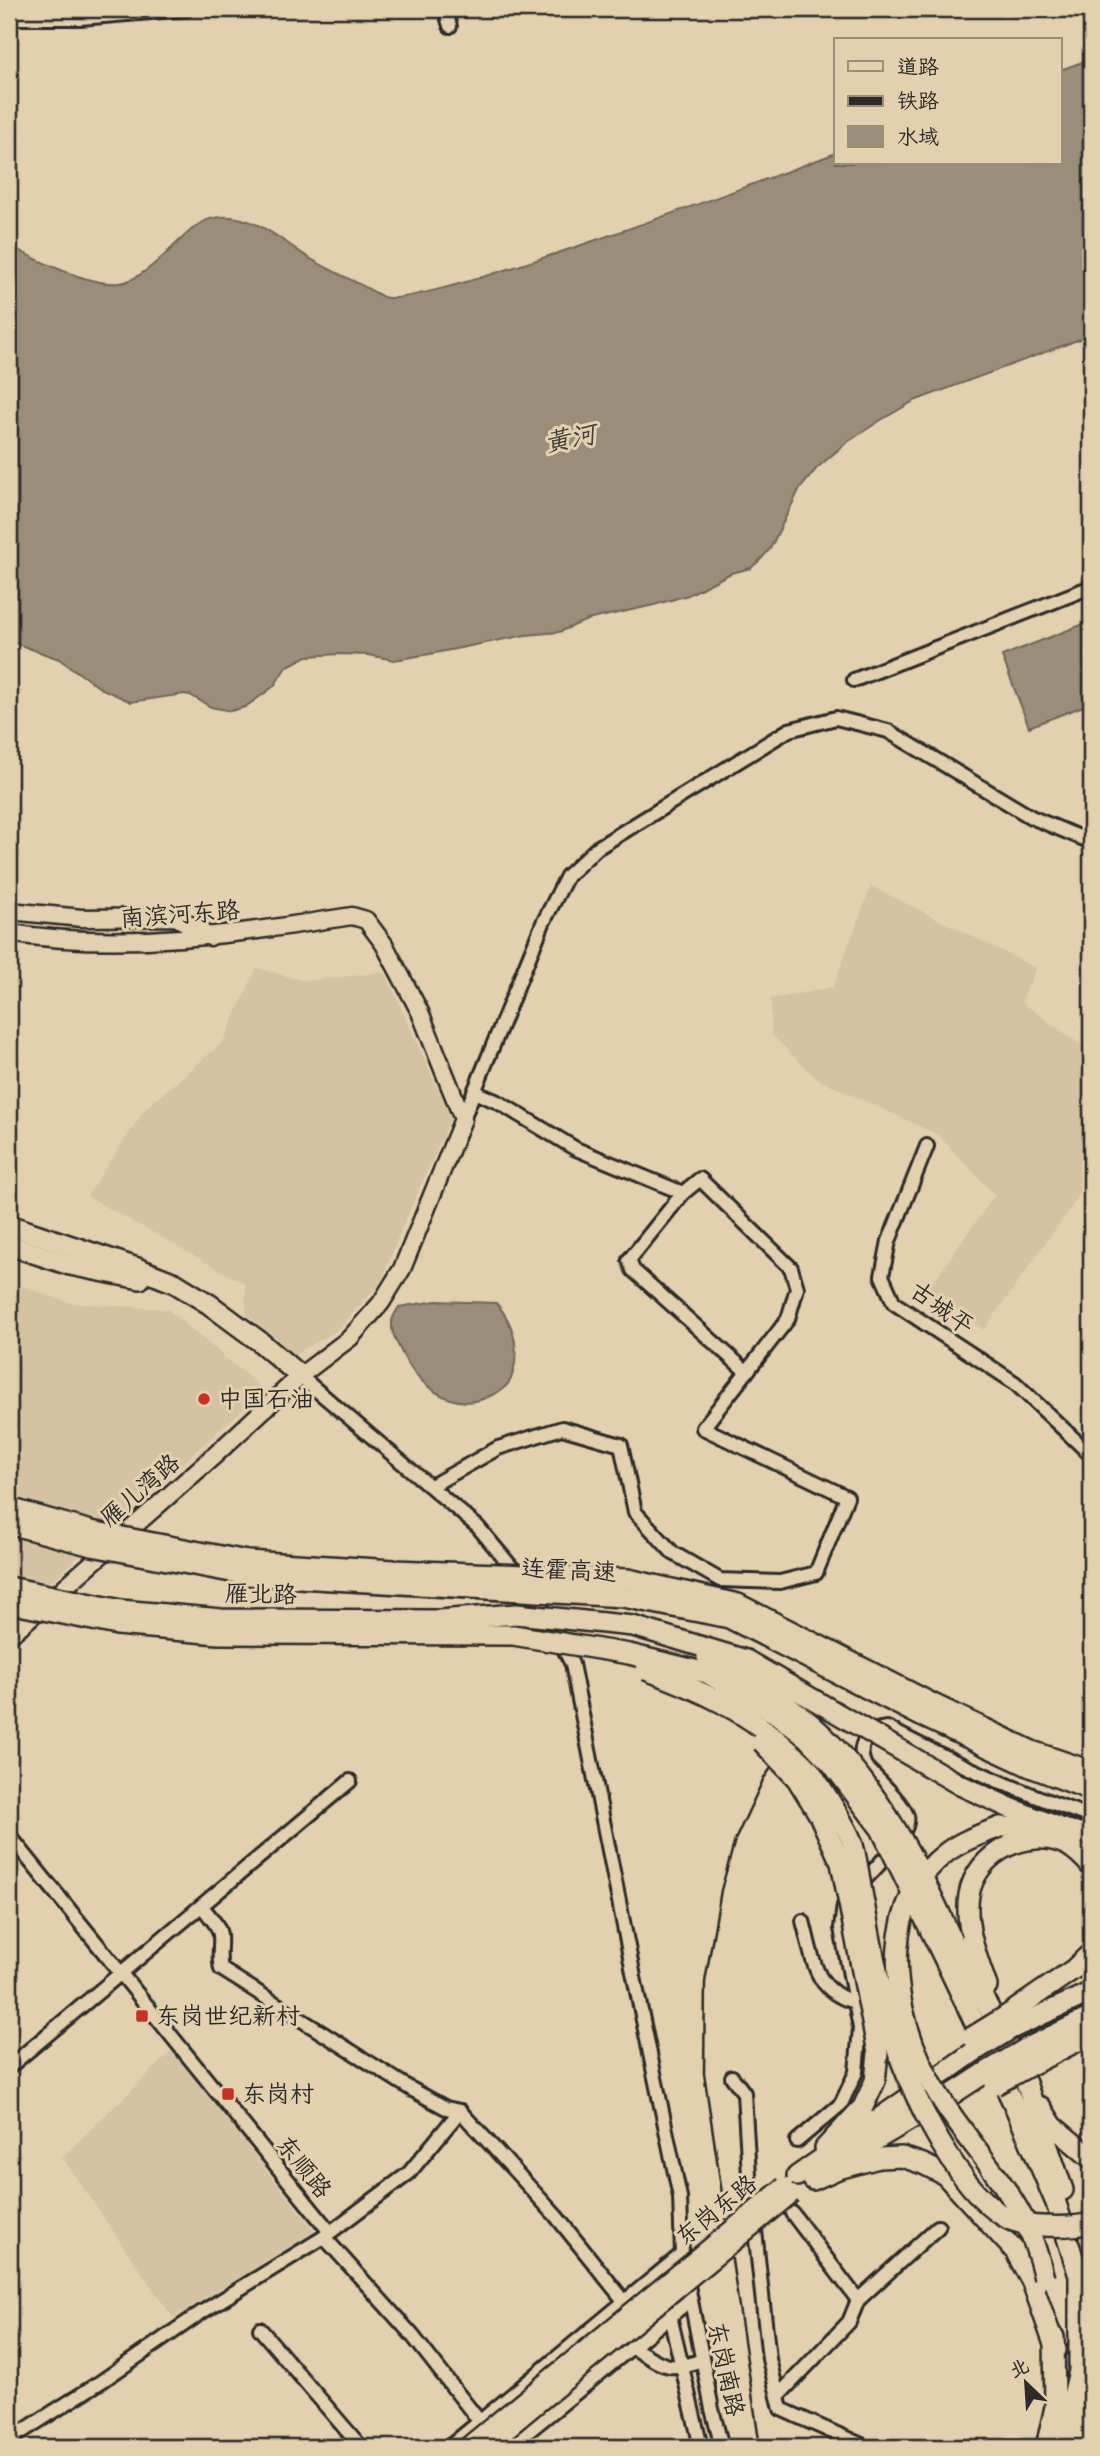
<svg xmlns="http://www.w3.org/2000/svg" width="1100" height="2456" font-family="'Gochi Hand','LXGW WenKai TC',sans-serif">
<style>
.built{fill:#d4c2a3}
.water{fill:#9a8e7a;stroke:#6e665a;stroke-width:2}
.lines{fill:none;stroke-linecap:round;stroke-linejoin:round}
.stream{stroke:#6e665a;stroke-width:2.5}
.minor-casing{stroke:#2b2b2b;stroke-width:18}
.major-casing{stroke:#2b2b2b;stroke-width:21}
.highway-casing{stroke:#2b2b2b;stroke-width:24}
.minor{stroke:#e3d0ae;stroke-width:12}
.major{stroke:#e3d0ae;stroke-width:16}
.highway{stroke:#e3d0ae;stroke-width:19}
.rail{stroke:#2b2b2b;stroke-width:2.5}
.major-bridge-casing{stroke:#2b2b2b;stroke-width:21;stroke-linecap:butt}
.highway-bridge-casing{stroke:#2b2b2b;stroke-width:24;stroke-linecap:butt}
.major-bridge{stroke:#e3d0ae;stroke-width:16}
.highway-bridge{stroke:#e3d0ae;stroke-width:19}
.poi-dot{fill:#c8321e;stroke:#e3d0ae;stroke-width:2.5}
.labels{text-anchor:middle;stroke-width:6;stroke-linejoin:round;paint-order:stroke}
.street-label{font-size:24px;fill:#2b2b2b;stroke:#e3d0ae}
.poi-label{font-size:24px;fill:#2b2b2b;stroke:#e3d0ae;text-anchor:start}
.water-label{font-size:26px;font-style:italic;fill:#413f3b;stroke:#e3d0ae}
</style>
<rect width="100%" height="100%" fill="#e3d0ae"/>
<filter id="ink" filterUnits="userSpaceOnUse"><feTurbulence type="fractalNoise" baseFrequency=".0143" numOctaves="2"/><feDisplacementMap in="SourceGraphic" scale="14" xChannelSelector="R" yChannelSelector="G"/><feConvolveMatrix kernelMatrix="1 2 1 2 8 2 1 2 1" color-interpolation-filters="sRGB"/></filter>
<g filter="url(#ink)">
<g class="built">
<path d="M871 886 1036 968 1021 1002 1091 1052V1179L984 1330 928 1289 995 1195 938 1135 816 1078 771 1034V999L833 987Z"/>
<path d="M257 968 304 981 385 972 451 1118 403 1225 380 1284 336 1331 294 1355 246 1314 245 1284 87 1196 146 1108 223 1042Z"/>
<path d="M9 1282 72 1303 167 1309 264 1390 9 1619Z"/>
<path d="M172 2051 315 2231 173 2318 62 2157Z"/>
</g>
<g class="water">
<path d="M1091 59V335L914 401 881 420 846 443 817 468 799 490 770 549 761 559 751 568 731 573 688 595 654 605 587 620 559 632 526 635 430 654 394 660 368 655 340 654 307 656 286 667 274 686 265 693 245 707 231 711 211 707 190 695 184 694 131 702 100 688 59 659 9 641V245C34 259 96 290 125 282 142 277 163 257 176 244 190 231 201 218 221 217 255 214 284 243 311 259 335 273 360 283 383 297 417 311 778 175 836 153V163H1060V70Z"/>
<path d="M1091 621V703L1029 727 1002 656Z"/>
<path d="M436 1301 496 1303C511 1320 518 1340 515 1363 512 1381 509 1387 492 1395 452 1416 415 1383 399 1347 395 1339 391 1331 392 1322 392 1317 396 1312 399 1307Z"/>
</g>
<g class="lines">
<path class="stream" d="M9 2208 14 2200"/>
<g class="minor-casing">
<g id="minor">
<path d="M445 9 450 26"/>
<path d="M9 18H80L187 9"/>
<path d="M854 680 1091 587"/>
<path d="M463 1119 543 923 567 876 597 848 789 730 836 718 888 731 1031 817 1091 842"/>
<path d="M927 1146 889 1241 882 1276 894 1303 1015 1383 1091 1455"/>
<path d="M683 1193 629 1260 633 1270 747 1372"/>
<path d="M300 1376 478 1527 519 1576"/>
<path d="M431 1486 498 1448 562 1428 621 1445 635 1512 673 1553 720 1580 780 1582 816 1573 847 1497 703 1428 788 1319 797 1288 791 1268 700 1179 683 1193 576 1149 498 1102 474 1092"/>
<path d="M530 1590 537 1599 572 1664 635 1982 680 2197 682 2254 712 2409 722 2447"/>
<path d="M9 1835 330 2232"/>
<path d="M860 1885C872 1871 912 1834 907 1816 902 1801 876 1778 865 1766 856 1747 866 1730 887 1728 954 1763 1019 1792 1091 1817"/>
<path d="M202 1906C208 1915 219 1925 220 1935 221 1947 218 1957 221 1969L411 2089 446 2108 460 2111 556 2216 625 2302"/>
<path d="M803 1921C813 1957 813 1991 855 2002"/>
<path d="M9 2067 350 1781"/>
<path d="M732 2077 744 2093 749 2175 769 2359 781 2409 866 2447"/>
<path d="M460 2111 409 2173 324 2237 412 2335 480 2422"/>
<path d="M797 2141 841 2104 856 2072 860 2028 841 1928 844 1905"/>
<path d="M792 2213 858 2300"/>
<path d="M669 2312 701 2447"/>
<path d="M260 2329 361 2447"/>
<path d="M632 2347C663 2365 667 2373 702 2360"/>
<path d="M778 2396 849 2322 858 2300 938 2227"/>
<path d="M9 2440 102 2381 202 2312 324 2237"/>
<path d="M449 2447 682 2254"/>
<path d="M509 2447 690 2300"/>
</g>
</g>
<g class="major-casing">
<g id="major">
<path d="M9 911 82 918 176 917 210 937"/>
<path d="M9 933C126 951 237 934 352 916L366 920 384 944 420 1012 463 1119 402 1269 381 1303 350 1338 300 1376 215 1455 9 1636"/>
</g>
</g>
<g class="highway-casing">
<g id="highway">
<path d="M9 1225 137 1268 175 1283 209 1304 259 1341 300 1376"/>
<path d="M9 1245 70 1265 140 1279"/>
<path d="M931 1703 1032 1751 1091 1771"/>
<path d="M921 1716 1028 1766 1091 1790"/>
<path d="M1008 1807 1063 1829 1091 1836"/>
<path d="M1000 1827 1048 1828"/>
<path d="M952 1940 1006 2040 1026 2083 1063 2190"/>
<path d="M941 1952 1014 2105 1056 2203 1079 2276V2371L1061 2447"/>
<path d="M987 1986C977 1958 964 1925 969 1895 976 1853 1028 1826 1067 1845 1076 1850 1084 1858 1091 1866"/>
<path d="M1006 2016 1074 1969 1091 1953"/>
<path d="M1011 2029 1091 1992"/>
<path d="M1027 2048 1091 2017"/>
<path d="M1033 2064 1091 2034"/>
<path d="M1041 2107 1053 2126 1091 2158"/>
<path d="M825 2148 863 2107"/>
<path d="M842 2160 945 2099 985 2073"/>
<path d="M797 2176 975 2051"/>
<path d="M813 2180 838 2169 879 2158 902 2157 923 2164 945 2175 1015 2251 1032 2282 1056 2350"/>
<path d="M1046 2447 1055 2407 1054 2337"/>
<path d="M1077 2447 1091 2398"/>
</g>
</g>
<use href="#minor" class="minor"/>
<use href="#major" class="major"/>
<use href="#highway" class="highway"/>
<path class="rail" d="M760 2447 704 2073 705 1982 721 1890 735 1840 764 1778 815 1705"/>
<g class="major-bridge-casing">
<g id="major-bridge">
<path d="M466 2447 784 2186"/>
<path d="M486 2447 792 2194"/>
</g>
</g>
<g class="highway-bridge-casing">
<g id="highway-bridge">
<path d="M9 1508 91 1531 247 1561 394 1570 628 1579 738 1604 931 1703"/>
<path d="M9 1524 92 1546 247 1575 623 1597 729 1618 921 1716"/>
<path d="M9 1587 121 1610 221 1619 439 1620 516 1614 633 1626 746 1660 960 1785 1008 1807"/>
<path d="M9 1603 117 1625 218 1634 513 1635 629 1654 707 1673 775 1713 806 1737 832 1764 881 1829 941 1952"/>
<path d="M707 1657C746 1679 789 1702 822 1734 881 1792 919 1865 952 1940"/>
<path d="M646 1670C698 1689 747 1711 788 1750 796 1757 805 1763 811 1772 821 1787 849 1830 853 1845 857 1859 859 1874 861 1887 869 1929 876 1971 886 2012 899 2071 953 2189 1008 2219 1025 2228 1072 2228 1091 2223"/>
<path d="M762 1742 797 1779 818 1813 841 1863 878 2053 875 2081 863 2107"/>
<path d="M1000 1827C982 1834 963 1840 947 1852 881 1902 890 1995 921 2062 946 2119 994 2163 1023 2218 1033 2237 1039 2257 1044 2278"/>
<path d="M972 2037 1006 2016"/>
<path d="M975 2051 1011 2029"/>
<path d="M985 2073 1027 2048"/>
<path d="M995 2085 1033 2064"/>
</g>
</g>
<use href="#major-bridge" class="major-bridge"/>
<use href="#highway-bridge" class="highway-bridge"/>
</g>
</g>
<g class="poi-dot">
<circle cx="204" cy="1399" r="7"/>
<rect x="135" y="2009" width="14" height="14" rx="3.5"/>
<rect x="221" y="2087" width="14" height="14" rx="3.5"/>
</g>
<g class="labels">
<g class="street-label">
<text transform="translate(180 914) rotate(-4)" y="8">南滨河东路</text>
<text transform="translate(942 1308) rotate(36)" y="8">古城平</text>
<text transform="translate(140 1490) rotate(-41)" y="8">雁儿湾路</text>
<text transform="translate(569 1570) rotate(3)" y="8">连霍高速</text>
<text transform="translate(261 1594) rotate(1)" y="8">雁北路</text>
<text transform="translate(304 2167) rotate(51)" y="8">东顺路</text>
<text transform="translate(716 2210) rotate(-39)" y="8">东岗东路</text>
<text transform="translate(726 2369) rotate(78)" y="8">东岗南路</text>
</g>
<g class="poi-label">
<text x="218" y="1407">中国石油</text>
<text x="156" y="2024">东岗世纪新村</text>
<text x="242" y="2102">东岗村</text>
</g>
<g class="water-label">
<text transform="translate(570 438) rotate(-11)" y="9">黄河</text>
</g>
</g>
<rect width="1100" height="2456" fill="none" stroke="#e3d0ae" stroke-width="35"/>
<rect x="18" y="18" width="1065" height="2421" fill="none" stroke="#2b2b2b" stroke-width="2.5" filter="url(#ink)"/>
<rect x="834" y="38" width="228" height="126" fill="#e3d0ae" stroke="#998e7a" stroke-width="2"/>
<rect x="848" y="61" width="35" height="10" fill="#e3d0ae" stroke="#998e7a" stroke-width="2"/>
<text x="897" y="74" font-size="21" fill="#2b2b2b">道路</text>
<rect x="848" y="96" width="35" height="10" fill="#2b2b2b" stroke="#998e7a" stroke-width="2"/>
<text x="897" y="108" font-size="21" fill="#2b2b2b">铁路</text>
<rect x="848" y="126" width="35" height="21" fill="#9a8e7a" stroke="#998e7a" stroke-width="2"/>
<text x="897" y="144" font-size="21" fill="#2b2b2b">水域</text>
<g transform="translate(1026 2383) rotate(335)" stroke="#e3d0ae" stroke-width="5" paint-order="stroke">
<path d="M0-5L12 26L0 18L-12 26Z" fill="#2b2b2b"/>
<text y="-10" font-size="19" font-weight="bold" text-anchor="middle" fill="#2b2b2b">北</text>
</g>
</svg>
